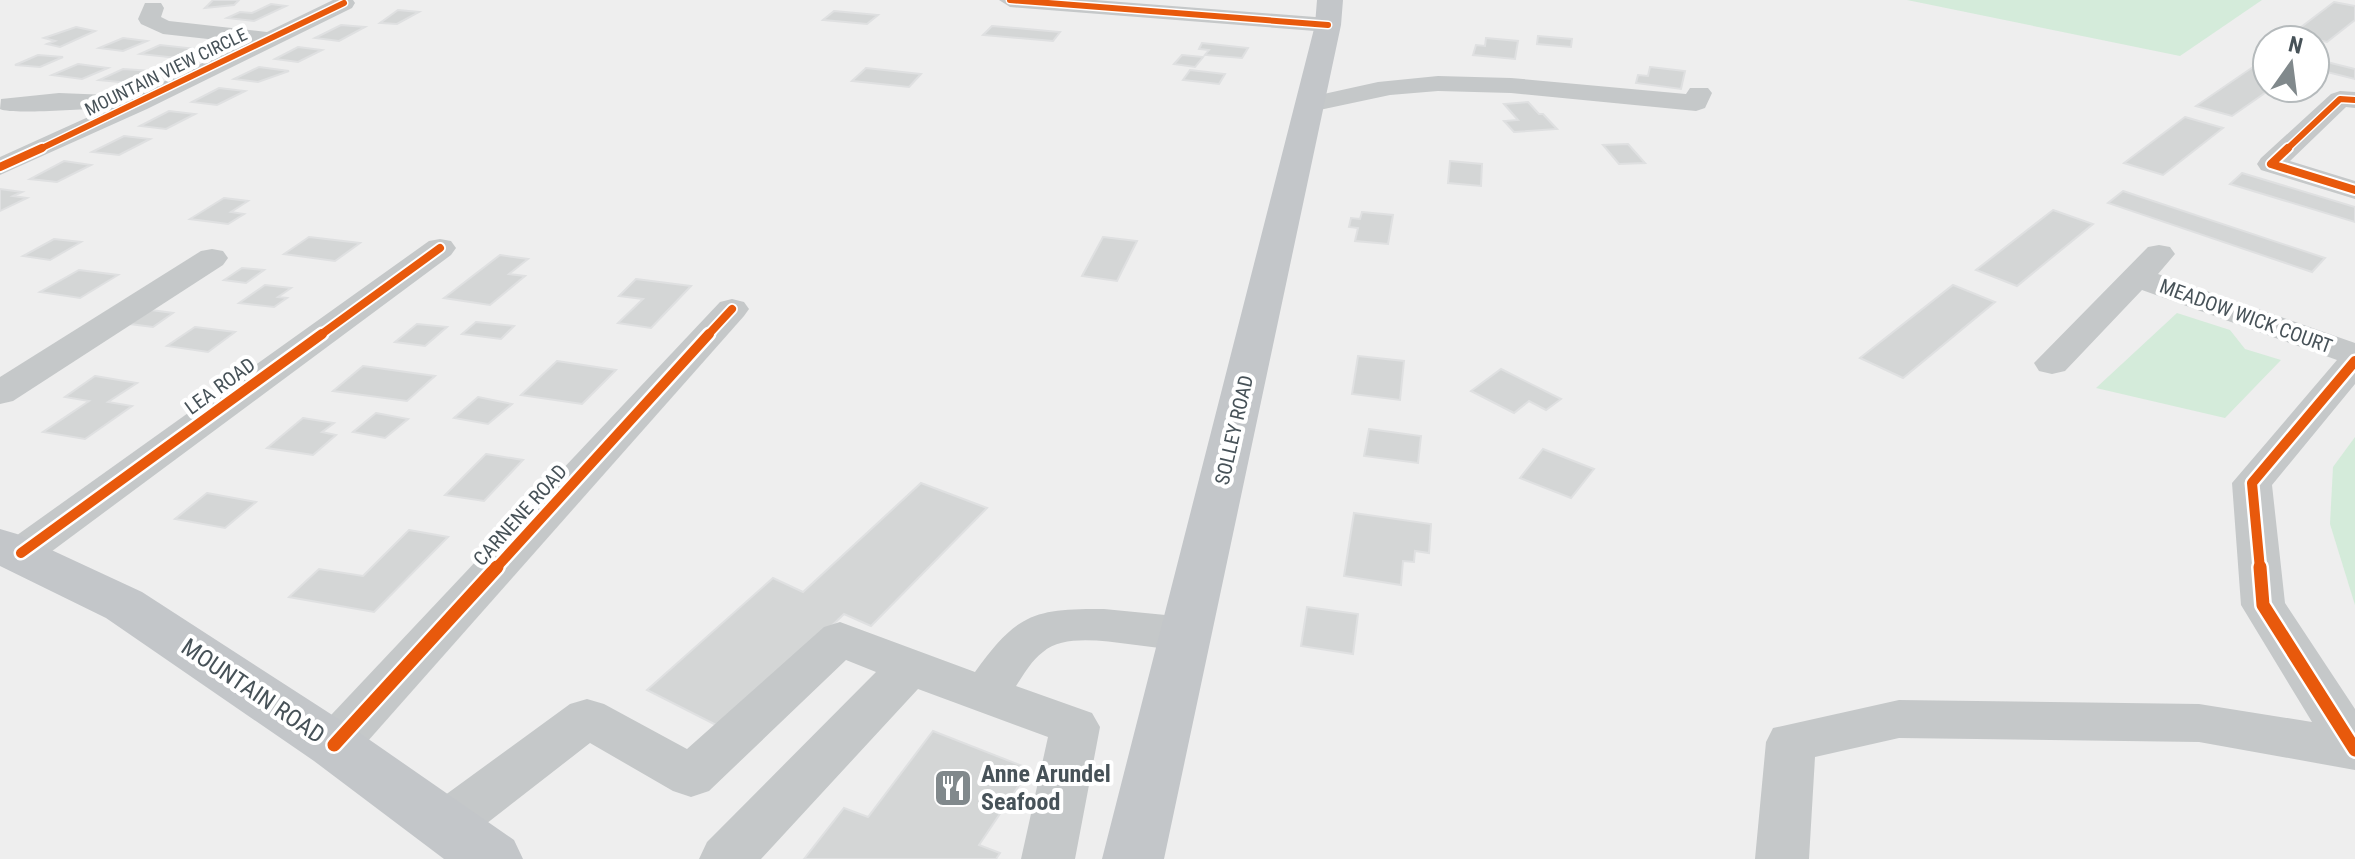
<svg xmlns="http://www.w3.org/2000/svg" width="2355" height="859" font-family="'Roboto Condensed',sans-serif">
<style>
.green{fill:#d4ebda}
.building{fill:#d4d6d6;stroke:#dfe0e1;stroke-width:2}
.lines{fill:none;stroke-linecap:round;stroke-linejoin:round}
.minor{fill:#c5c8c9;fill-rule:evenodd}
.major{fill:#c3c6c9;fill-rule:evenodd}
.cycleway-far3-casing{stroke:#fff;stroke-width:9}
.cycleway-far2-casing{stroke:#fff;stroke-width:12}
.cycleway-far1-casing{stroke:#fff;stroke-width:15}
.cycleway-casing{stroke:#fff;stroke-width:18}
.cycleway-far3{stroke:#e8590c;stroke-width:6}
.cycleway-far2{stroke:#e8590c;stroke-width:8}
.cycleway-far1{stroke:#e8590c;stroke-width:10}
.cycleway{stroke:#e8590c;stroke-width:13}
.labels{text-anchor:middle;stroke-width:8;stroke-linejoin:round;paint-order:stroke}
.far-street-label{font-size:18px;fill:#475258;stroke:#fff}
.street-label{font-size:20px;fill:#475258;stroke:#fff}
.near-street-label{font-size:24px;fill:#475258;stroke:#fff}
.near-poi-label{font-size:24px;font-weight:bold;fill:#475258;stroke:#fff;text-anchor:start}
</style>
<rect width="100%" height="100%" fill="#eee"/>
<g class="green">
<path d="M1907 0H2262L2180 56Z"/>
<path d="M2177 313 2230 330 2245 349 2281 360 2225 418 2096 388Z"/>
<path d="M2355 437V605L2330 524 2333 467Z"/>
</g>
<g class="building">
<path d="M213 0H239L234 5 205 8Z"/>
<path d="M2334 2 2355 6V20L2327 42 2292 34Z"/>
<path d="M271 4 286 6 254 21 227 18 240 12 252 13Z"/>
<path d="M398 10 419 12 397 24 380 23Z"/>
<path d="M834 11 878 15 867 24 823 20Z"/>
<path d="M341 25 365 27 339 41 315 38Z"/>
<path d="M992 26 1060 32 1053 41 983 35Z"/>
<path d="M76 27 95 31 60 47 47 44 55 41 44 38Z"/>
<path d="M1538 36 1572 39 1571 47 1537 44Z"/>
<path d="M123 38 147 41 123 51 99 48Z"/>
<path d="M1486 38 1518 41 1515 59 1473 55 1476 45 1485 46Z"/>
<path d="M1202 43 1248 48 1242 58 1205 55 1209 50 1199 49Z"/>
<path d="M160 45 206 50 187 59 140 54Z"/>
<path d="M298 47 322 50 298 62 275 59Z"/>
<path d="M38 55 63 57 40 67 15 65Z"/>
<path d="M1182 55 1203 57 1195 67 1174 64Z"/>
<path d="M2315 59 2355 69V79L2315 69Z"/>
<path d="M78 64 108 68 82 79 52 75Z"/>
<path d="M259 67 289 71 258 82 234 79Z"/>
<path d="M1650 67 1685 71 1681 89 1636 83 1638 75 1648 76Z"/>
<path d="M2253 67 2267 71V88H2272L2232 116 2196 106Z"/>
<path d="M866 68 921 74 909 87 852 81Z"/>
<path d="M123 69 153 71 130 83 99 80Z"/>
<path d="M1190 70 1225 74 1219 84 1183 80Z"/>
<path d="M219 88 245 91 217 105 192 102Z"/>
<path d="M1528 102 1539 114H1543L1557 129 1514 132 1504 121 1518 120 1504 104Z"/>
<path d="M169 111 195 114 166 129 140 126Z"/>
<path d="M2185 117 2223 128 2163 175 2124 163Z"/>
<path d="M124 136 150 139 119 155 92 152Z"/>
<path d="M1628 144 1645 163 1619 164 1603 145Z"/>
<path d="M64 161 91 165 57 182 30 179Z"/>
<path d="M1450 161 1482 164 1481 186 1448 183Z"/>
<path d="M2242 173 2355 207V222L2230 184Z"/>
<path d="M0 189 22 192 13 196 27 198 0 211Z"/>
<path d="M2123 191 2325 258 2312 272 2108 203Z"/>
<path d="M224 198 248 201 231 212 244 214 228 224 190 219Z"/>
<path d="M2053 210 2093 224 2017 286 1976 270Z"/>
<path d="M1362 212 1393 215 1388 244 1355 241 1358 228 1349 227 1351 218 1360 219Z"/>
<path d="M309 237 360 243 335 261 284 254Z"/>
<path d="M1103 237 1137 241 1117 281 1082 276Z"/>
<path d="M54 239 81 242 50 260 23 256Z"/>
<path d="M500 255 528 259 509 274 525 276 490 305 444 298Z"/>
<path d="M242 268 264 270 246 283 224 280Z"/>
<path d="M79 270 118 275 80 298 40 292Z"/>
<path d="M636 279 691 286 651 328 618 323 643 299 619 296Z"/>
<path d="M265 285 291 288 278 297 287 298 274 307 239 303Z"/>
<path d="M1953 285 1995 302 1903 378 1860 358Z"/>
<path d="M151 310 173 313 153 327 130 324Z"/>
<path d="M476 322 514 326 501 339 462 334Z"/>
<path d="M417 324 447 327 425 346 395 342Z"/>
<path d="M195 327 235 332 208 352 167 346Z"/>
<path d="M1358 356 1404 361 1400 400 1352 394Z"/>
<path d="M557 361 616 370 582 404 521 395Z"/>
<path d="M363 366 435 376 407 401 333 391Z"/>
<path d="M1501 369 1561 399 1546 410 1529 401 1514 413 1471 391Z"/>
<path d="M95 376 137 383 108 402 132 406 85 439 43 432 89 401 65 397Z"/>
<path d="M478 397 512 404 488 424 454 418Z"/>
<path d="M376 413 408 419 385 438 353 432Z"/>
<path d="M303 418 334 423 322 432 336 435 313 455 267 448Z"/>
<path d="M1369 429 1421 436 1418 463 1364 456Z"/>
<path d="M1543 449 1594 469 1571 498 1520 478Z"/>
<path d="M486 454 523 460 484 501 445 495Z"/>
<path d="M921 483 987 508 871 626 844 614 724 729 647 690 773 578 803 592Z"/>
<path d="M207 493 256 502 225 528 175 519Z"/>
<path d="M1354 513 1431 524 1429 553 1415 551 1414 562 1403 561 1401 585 1344 576Z"/>
<path d="M409 530 448 537 374 612 289 597 319 569 363 576Z"/>
<path d="M1307 607 1358 614 1353 654 1301 646Z"/>
<path d="M933 731 1030 769 979 845 1000 853 996 859H804L844 808 868 817Z"/>
</g>
<g class="lines">
<g class="minor">
<path d="M333 0H353L355 3 352 8 147 109 0 175V157L106 109C83 108 13 115 0 109L1 99 59 93 134 96 244 43 163 34 141 24 138 19 145 3H161L164 8 161 17 169 21 267 32Z"/>
<path d="M999 0H1095L1328 18 1336 20 1339 25 1336 30 1328 32 1010 7Z"/>
<path d="M1438 76 1511 78 1686 94 1690 88H1708L1712 93 1705 108 1696 111 1511 93 1438 91 1390 95 1310 112 1301 109 1297 104 1301 99 1378 82Z"/>
<path d="M2340 91 2355 92V108L2346 107 2290 161 2355 181V199L2261 170 2257 164 2261 158 2331 94Z"/>
<path d="M440 239 451 241 456 248 451 255 36 563 21 568 6 563 0 553 6 543 429 241Z"/>
<path d="M2159 245 2170 247 2175 254 2158 274 2355 343V384L2272 485 2285 603 2355 709V770L2199 742 1899 738 1815 757 1809 859H1755L1766 742 1773 728 1899 700 2199 704 2312 722 2241 605 2232 483 2337 360 2142 290 2065 371 2052 374 2039 371 2034 363 2148 247Z"/>
<path d="M212 249 223 251 228 258 223 265 13 401 0 404V377L201 251Z"/>
<path d="M732 299 744 302 749 309 744 316 352 759 334 765 316 759 309 745 316 731 720 302Z"/>
<path d="M1104 609 1186 617 1202 622 1209 634 1202 646C1159 659 1078 623 1043 652 1032 660 1024 674 1016 686L1092 713 1100 727 1075 859H1021L1048 737 918 689 761 859H699L707 842 876 672 846 660 709 791 691 797 673 791 590 743 464 841 445 848 426 841 419 825 426 809 570 704 587 699 604 704 687 749 824 627 840 622 975 672C1016 615 1033 608 1104 609Z"/>
</g>
<g class="major">
<path d="M1317 0H1343L1341 25 1164 859H1102L1315 25Z"/>
<path d="M0 529 17 534 142 592 354 729 514 840 523 859H444L314 761 106 618 0 566Z"/>
</g>
<g class="cycleway-far3-casing">
<g id="cycleway-far3">
<path d="M1010 0 1328 25"/>
<path d="M38 150 344 3"/>
<path d="M2286 150 2340 99 2355 100"/>
</g>
</g>
<g class="cycleway-far2-casing">
<g id="cycleway-far2">
<path d="M2288 148 2271 164 2355 190"/>
<path d="M0 167 42 148"/>
<path d="M319 336 440 248"/>
<path d="M707 336 732 309"/>
</g>
</g>
<g class="cycleway-far1-casing">
<g id="cycleway-far1">
<path d="M21 553 322 334"/>
<path d="M495 569 709 334"/>
<path d="M2260 569 2252 483 2355 361"/>
</g>
</g>
<g class="cycleway-casing">
<g id="cycleway">
<path d="M2260 567 2263 605 2355 750"/>
<path d="M334 745 497 567"/>
</g>
</g>
<use href="#cycleway-far3" class="cycleway-far3"/>
<use href="#cycleway-far2" class="cycleway-far2"/>
<use href="#cycleway-far1" class="cycleway-far1"/>
<use href="#cycleway" class="cycleway"/>
</g>
<defs>
<g id="restaurant-square" transform="scale(2)"><rect x="-9" y="-9" width="18" height="18" rx="4" fill="#81898c" stroke="#fff"/><path d="M-5-6h1v4h1v-4h1v4h1v-4h1v5L-1.5 .5V6h-2V.5L-5-1ZM5-6V6H3V1.5H1.5Q1.5-4 5-6Z" fill="#fff"/></g>
</defs>
<g fill-rule="evenodd">
<use href="#restaurant-square" x="953" y="788"/>
</g>
<g class="labels">
<g class="far-street-label">
<text transform="translate(166 72) rotate(-26)" y="6">MOUNTAIN VIEW CIRCLE</text>
</g>
<g class="street-label">
<text transform="translate(2246 316) rotate(20)" y="7">MEADOW WICK COURT</text>
<text transform="translate(220 386) rotate(-36)" y="7">LEA ROAD</text>
<text transform="translate(1234 430) rotate(-77)" y="7">SOLLEY ROAD</text>
<text transform="translate(520 515) rotate(-48)" y="7">CARNENE ROAD</text>
</g>
<g class="near-street-label">
<text transform="translate(253 691) rotate(34)" y="8">MOUNTAIN ROAD</text>
</g>
<g class="near-poi-label">
<text x="981" y="782">Anne Arundel<tspan x="981" dy="28">Seafood</tspan></text>
</g>
</g>
<g transform="translate(2291 64) rotate(14)"><circle r="38" fill="#ffffff" stroke="#b5babc" stroke-width="2"/>
<path d="M0-6L14 30L0 20L-14 30Z" fill="#81898c"/>
<text y="-12" font-size="22" font-weight="bold" text-anchor="middle" fill="#475258">N</text>
</g>
</svg>
